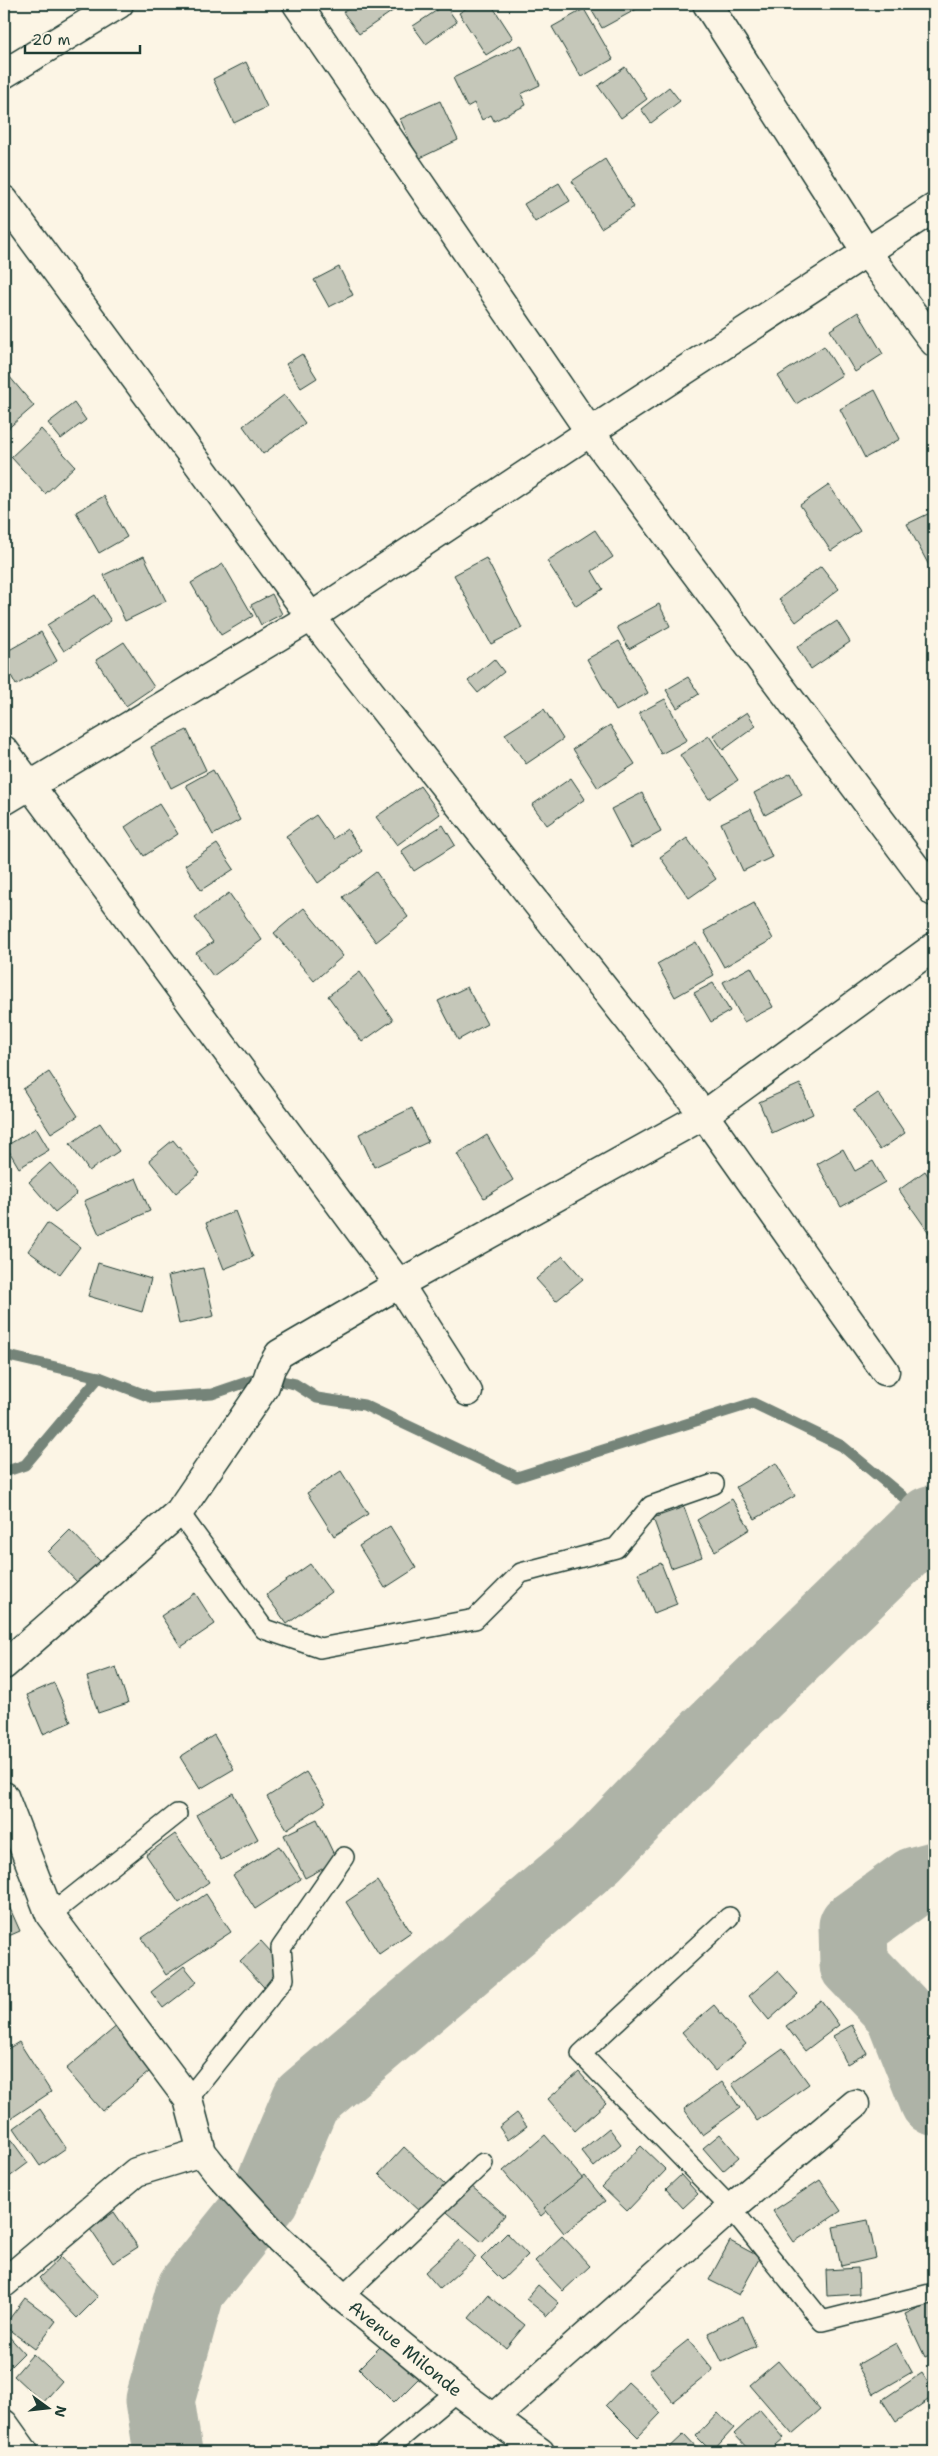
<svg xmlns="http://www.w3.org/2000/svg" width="938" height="2456" font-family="'Shantell Sans',sans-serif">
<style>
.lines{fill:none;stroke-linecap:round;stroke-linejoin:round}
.stream{stroke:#758479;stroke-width:11}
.river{stroke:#aeb3a7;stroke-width:69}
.building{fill:#c5c7b9;stroke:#1f3d34}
.lane-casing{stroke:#1f3d34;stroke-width:22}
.street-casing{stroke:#1f3d34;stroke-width:31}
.lane{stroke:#fcf5e5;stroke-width:19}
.street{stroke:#fcf5e5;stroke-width:28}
.labels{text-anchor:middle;stroke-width:4;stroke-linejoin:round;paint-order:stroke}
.street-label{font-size:18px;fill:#1f3d34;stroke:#fcf5e5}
</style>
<rect width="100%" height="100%" fill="#fcf5e5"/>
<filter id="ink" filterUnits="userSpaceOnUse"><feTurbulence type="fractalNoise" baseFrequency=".02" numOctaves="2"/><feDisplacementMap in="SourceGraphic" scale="10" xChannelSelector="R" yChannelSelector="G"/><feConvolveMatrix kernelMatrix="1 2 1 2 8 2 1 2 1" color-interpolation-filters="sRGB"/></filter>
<g filter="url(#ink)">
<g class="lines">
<g class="stream">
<path d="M4 1355 99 1377 153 1398 212 1394 262 1377 295 1384 317 1398 364 1405 517 1477 753 1403 842 1446 931 1520"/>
<path d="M4 1472 25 1465 99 1377"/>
</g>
<g class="river">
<path d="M934 1876 915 1881 853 1926 854 1965 899 2012 934 2101"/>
<path d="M168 2452 160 2400 191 2289 265 2197 306 2100 596 1854 710 1735 931 1520 934 1519"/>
</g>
</g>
<g class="building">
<path d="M357 4H395L397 8 359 34 343 12Z"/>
<path d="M473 4H491L513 38 486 55 459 13Z"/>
<path d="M588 4H646L602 28Z"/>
<path d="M445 5 457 22 426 44 413 26Z"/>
<path d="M584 9 613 59 581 77 552 27Z"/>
<path d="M521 45 540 85 521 94 526 105 494 121 491 115 482 120 474 103 467 107 453 78Z"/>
<path d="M246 62 267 107 234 123 213 79Z"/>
<path d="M625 67 647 99 621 118 598 86Z"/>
<path d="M669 87 680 101 651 123 641 109Z"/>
<path d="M440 101 458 140 418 159 400 119Z"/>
<path d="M605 159 634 207 601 228 572 181Z"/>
<path d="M559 183 570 201 535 222 524 204Z"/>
<path d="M339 267 353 295 329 307 314 280Z"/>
<path d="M858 312 883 354 855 372 830 330Z"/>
<path d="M824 346 842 375 796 404 778 376Z"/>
<path d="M302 354 317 378 301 388 286 364Z"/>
<path d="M4 370 34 406 5 431 4 430Z"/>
<path d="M875 390 900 439 865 458 840 409Z"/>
<path d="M284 395 305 423 263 454 243 426Z"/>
<path d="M74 403 86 420 61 439 48 423Z"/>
<path d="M41 429 75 466 45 494 11 457Z"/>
<path d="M829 485 860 531 831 551 800 505Z"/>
<path d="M104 496 127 537 99 553 76 512Z"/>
<path d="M934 511V575L907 524Z"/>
<path d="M595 530 613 557 592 571 603 589 576 606 547 561Z"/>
<path d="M144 556 166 601 125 621 104 575Z"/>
<path d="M486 558 522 628 491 644 454 575Z"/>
<path d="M223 564 253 616 221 635 191 583Z"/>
<path d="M821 566 839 589 796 622 779 599Z"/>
<path d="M272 594 282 614 261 625 251 605Z"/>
<path d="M95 595 111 621 64 651 47 625Z"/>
<path d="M659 604 670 626 629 649 617 627Z"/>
<path d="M837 621 850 642 811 669 797 647Z"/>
<path d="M41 632 57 661 16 685 4 662V653Z"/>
<path d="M619 641 648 693 616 711 587 659Z"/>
<path d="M124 642 154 687 126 706 96 660Z"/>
<path d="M494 659 504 672 478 693 468 681Z"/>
<path d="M688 677 699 694 677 708 666 690Z"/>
<path d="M665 699 687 740 661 754 639 713Z"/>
<path d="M544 709 563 739 526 764 505 734Z"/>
<path d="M747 712 756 726 723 750 713 735Z"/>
<path d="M610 725 635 764 598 788 573 749Z"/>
<path d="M187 730 206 770 171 788 151 747Z"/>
<path d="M709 736 738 780 709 799 680 755Z"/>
<path d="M934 769V780L929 773Z"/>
<path d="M213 770 240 820 213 835 186 785Z"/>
<path d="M791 773 802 795 765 815 754 793Z"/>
<path d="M571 778 585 799 547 825 532 805Z"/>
<path d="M420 786 440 814 397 845 376 817Z"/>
<path d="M642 793 661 832 631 848 611 809Z"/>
<path d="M159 804 178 834 144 856 125 827Z"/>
<path d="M751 809 772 857 743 871 721 823Z"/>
<path d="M316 815 333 839 347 829 362 851 318 883 286 836Z"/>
<path d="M443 825 455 845 414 871 401 851Z"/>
<path d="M687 838 716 879 689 898 660 857Z"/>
<path d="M217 844 234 869 201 890 185 865Z"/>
<path d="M376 872 408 917 376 942 343 897Z"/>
<path d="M229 893 262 940 213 976 196 953 213 942 195 918Z"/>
<path d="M754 903 773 939 724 967 704 931Z"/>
<path d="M304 908 343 956 314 981 274 933Z"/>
<path d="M696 942 714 975 675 997 657 964Z"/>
<path d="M751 967 773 1007 744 1022 723 982Z"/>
<path d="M360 972 393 1020 362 1042 328 996Z"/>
<path d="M713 983 730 1011 711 1022 694 993Z"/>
<path d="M467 987 487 1024 458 1040 438 1001Z"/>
<path d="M49 1072 78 1116 51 1133 23 1089Z"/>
<path d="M800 1084 813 1114 772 1133 759 1102Z"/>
<path d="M878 1093 905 1133 880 1150 853 1110Z"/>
<path d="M412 1108 428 1142 374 1167 359 1134Z"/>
<path d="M100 1123 119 1151 89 1171 70 1144Z"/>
<path d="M36 1128 49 1150 19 1168 6 1146Z"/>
<path d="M487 1135 513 1180 484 1198 457 1154Z"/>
<path d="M173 1140 200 1173 176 1193 149 1160Z"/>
<path d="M843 1149 855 1171 873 1161 885 1182 841 1207 817 1164Z"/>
<path d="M50 1163 77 1194 55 1212 29 1182Z"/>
<path d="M925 1171 934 1185V1240L899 1190Z"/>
<path d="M136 1178 150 1211 99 1234 84 1201Z"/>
<path d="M235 1211 253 1257 224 1269 206 1223Z"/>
<path d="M47 1223 80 1247 60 1274 28 1251Z"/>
<path d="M563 1256 583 1279 556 1301 536 1279Z"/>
<path d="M98 1263 151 1279 142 1312 88 1296Z"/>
<path d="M203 1268 214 1316 179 1324 168 1276Z"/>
<path d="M934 1286V1303L926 1293Z"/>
<path d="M776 1463 795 1496 755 1519 736 1487Z"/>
<path d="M341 1471 368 1514 334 1536 307 1493Z"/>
<path d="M732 1499 750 1529 715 1551 697 1520Z"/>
<path d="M684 1507 702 1557 671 1568 653 1518Z"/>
<path d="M390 1526 416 1568 385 1588 359 1546Z"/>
<path d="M70 1530 100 1561 78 1583 48 1552Z"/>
<path d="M661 1563 677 1604 654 1613 638 1573Z"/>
<path d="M310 1564 331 1592 287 1624 266 1595Z"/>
<path d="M195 1593 215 1624 181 1647 161 1616Z"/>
<path d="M116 1667 128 1703 98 1713 87 1677Z"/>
<path d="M54 1683 71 1722 43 1734 27 1695Z"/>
<path d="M214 1735 234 1769 200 1789 180 1757Z"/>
<path d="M306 1772 326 1803 287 1829 267 1797Z"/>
<path d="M233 1793 258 1839 221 1860 196 1815Z"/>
<path d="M317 1819 337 1861 305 1878 284 1835Z"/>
<path d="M175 1834 209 1882 179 1903 146 1855Z"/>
<path d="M279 1846 301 1879 255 1909 233 1875Z"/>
<path d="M377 1881 411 1932 379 1954 346 1902Z"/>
<path d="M206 1894 231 1932 166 1975 142 1938Z"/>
<path d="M4 1895 20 1931 4 1938Z"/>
<path d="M261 1941 293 1976 272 1996 240 1961Z"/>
<path d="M184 1966 197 1982 163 2008 151 1992Z"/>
<path d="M778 1971 798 1994 769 2020 749 1996Z"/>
<path d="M821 2000 839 2025 805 2051 786 2026Z"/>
<path d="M714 2005 746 2044 715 2071 682 2032Z"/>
<path d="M125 2019 161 2062 102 2111 66 2069Z"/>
<path d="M852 2025 867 2053 847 2064 833 2036Z"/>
<path d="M19 2042 51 2092 10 2119 4 2110V2051Z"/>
<path d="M783 2048 809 2084 757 2121 732 2084Z"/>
<path d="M579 2072 606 2103 575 2131 548 2099Z"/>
<path d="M722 2082 740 2108 702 2135 684 2109Z"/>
<path d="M40 2109 66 2148 40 2166 14 2128Z"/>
<path d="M517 2113 527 2126 508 2140 499 2127Z"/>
<path d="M609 2128 621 2144 594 2167 581 2151Z"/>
<path d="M4 2130 28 2163 4 2181Z"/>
<path d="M720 2134 739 2157 723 2171 703 2148Z"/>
<path d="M545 2135 583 2179 541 2216 503 2171Z"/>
<path d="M641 2146 666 2170 627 2211 602 2187Z"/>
<path d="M404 2147 445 2185 420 2212 379 2174Z"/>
<path d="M681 2175 698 2194 683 2208 666 2189Z"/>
<path d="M585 2176 605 2201 564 2233 544 2208Z"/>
<path d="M464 2180 505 2215 482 2242 441 2207Z"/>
<path d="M820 2180 841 2211 794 2242 773 2211Z"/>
<path d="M114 2212 138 2247 113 2263 90 2229Z"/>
<path d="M868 2220 876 2258 841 2266 833 2227Z"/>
<path d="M507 2233 528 2255 502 2280 481 2259Z"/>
<path d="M562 2236 590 2266 563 2291 535 2261Z"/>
<path d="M460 2240 476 2257 440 2289 425 2272Z"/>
<path d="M730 2241 760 2257 739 2295 709 2280Z"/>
<path d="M61 2257 98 2297 77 2318 39 2278Z"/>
<path d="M858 2268 859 2294 827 2296 826 2270Z"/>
<path d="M538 2285 559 2303 547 2316 526 2299Z"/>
<path d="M488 2295 525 2325 506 2348 469 2318Z"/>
<path d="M25 2298 56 2321 35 2349 4 2326Z"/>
<path d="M934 2301V2353L925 2357 905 2314Z"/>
<path d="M743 2316 756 2346 722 2362 708 2333Z"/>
<path d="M4 2331 24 2353 8 2369 4 2365Z"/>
<path d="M688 2340 713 2370 673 2402 649 2371Z"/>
<path d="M385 2342 421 2376 394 2403 359 2368Z"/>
<path d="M896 2343 912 2372 874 2394 857 2365Z"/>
<path d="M33 2354 62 2381 43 2403 14 2376Z"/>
<path d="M778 2361 820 2410 792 2434 750 2385Z"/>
<path d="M922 2373 934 2392V2396L896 2422 882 2400Z"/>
<path d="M628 2382 661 2413 638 2437 606 2405Z"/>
<path d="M760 2410 784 2438 768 2452H751L734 2434Z"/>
<path d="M717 2413 734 2428 712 2452 696 2436Z"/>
<path d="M684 2434 701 2452H665Z"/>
<path d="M934 2442V2452H930L927 2448Z"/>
</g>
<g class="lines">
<g class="lane-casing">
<g id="lane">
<path d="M179 1512 264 1629 320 1648 475 1619 521 1573 616 1548 651 1506 714 1484"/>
<path d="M50 1915 177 1814"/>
<path d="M729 1917 581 2054 731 2208 822 2321 934 2293"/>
<path d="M188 2099 284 1979 281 1948 344 1857"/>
<path d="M342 2297 483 2163"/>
<path d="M384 2452 457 2391"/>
</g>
</g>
<g class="street-casing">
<g id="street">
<path d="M297 4 590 432 934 892"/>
<path d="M707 4 867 253 934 342"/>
<path d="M4 74 119 4"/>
<path d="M4 200 311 617 704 1115 885 1371"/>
<path d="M4 750 399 1284 468 1392"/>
<path d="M4 801 311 617 590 432 934 208"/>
<path d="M4 1665 179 1512 265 1386 271 1368 279 1354 399 1284 704 1115 934 947"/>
<path id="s1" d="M4 1796 50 1915 188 2099 202 2152 221 2176 277 2237 342 2297 457 2391 540 2452"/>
<path d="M4 2283 136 2172 202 2152"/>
<path d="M495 2417 731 2208 855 2104"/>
<path d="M4 2424 24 2452"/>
</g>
</g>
<use href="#lane" class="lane"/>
<use href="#street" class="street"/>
</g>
</g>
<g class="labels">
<g class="street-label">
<text dy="6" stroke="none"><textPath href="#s1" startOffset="696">Avenue Milonde</textPath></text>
</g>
</g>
<rect width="938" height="2456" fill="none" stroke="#fcf5e5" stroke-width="20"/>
<rect x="10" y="10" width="918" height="2436" fill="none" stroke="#1f3d34" stroke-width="2" filter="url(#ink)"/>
<g transform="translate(48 2408) rotate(105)" stroke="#fcf5e5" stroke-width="4" paint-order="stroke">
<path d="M0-4L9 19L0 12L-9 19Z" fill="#1f3d34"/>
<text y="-8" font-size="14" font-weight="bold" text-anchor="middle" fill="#1f3d34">N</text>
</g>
<path d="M25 45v8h115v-8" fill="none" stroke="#1f3d34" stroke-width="2.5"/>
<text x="32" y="45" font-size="15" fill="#1f3d34" stroke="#fcf5e5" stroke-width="4" paint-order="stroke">20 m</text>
</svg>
